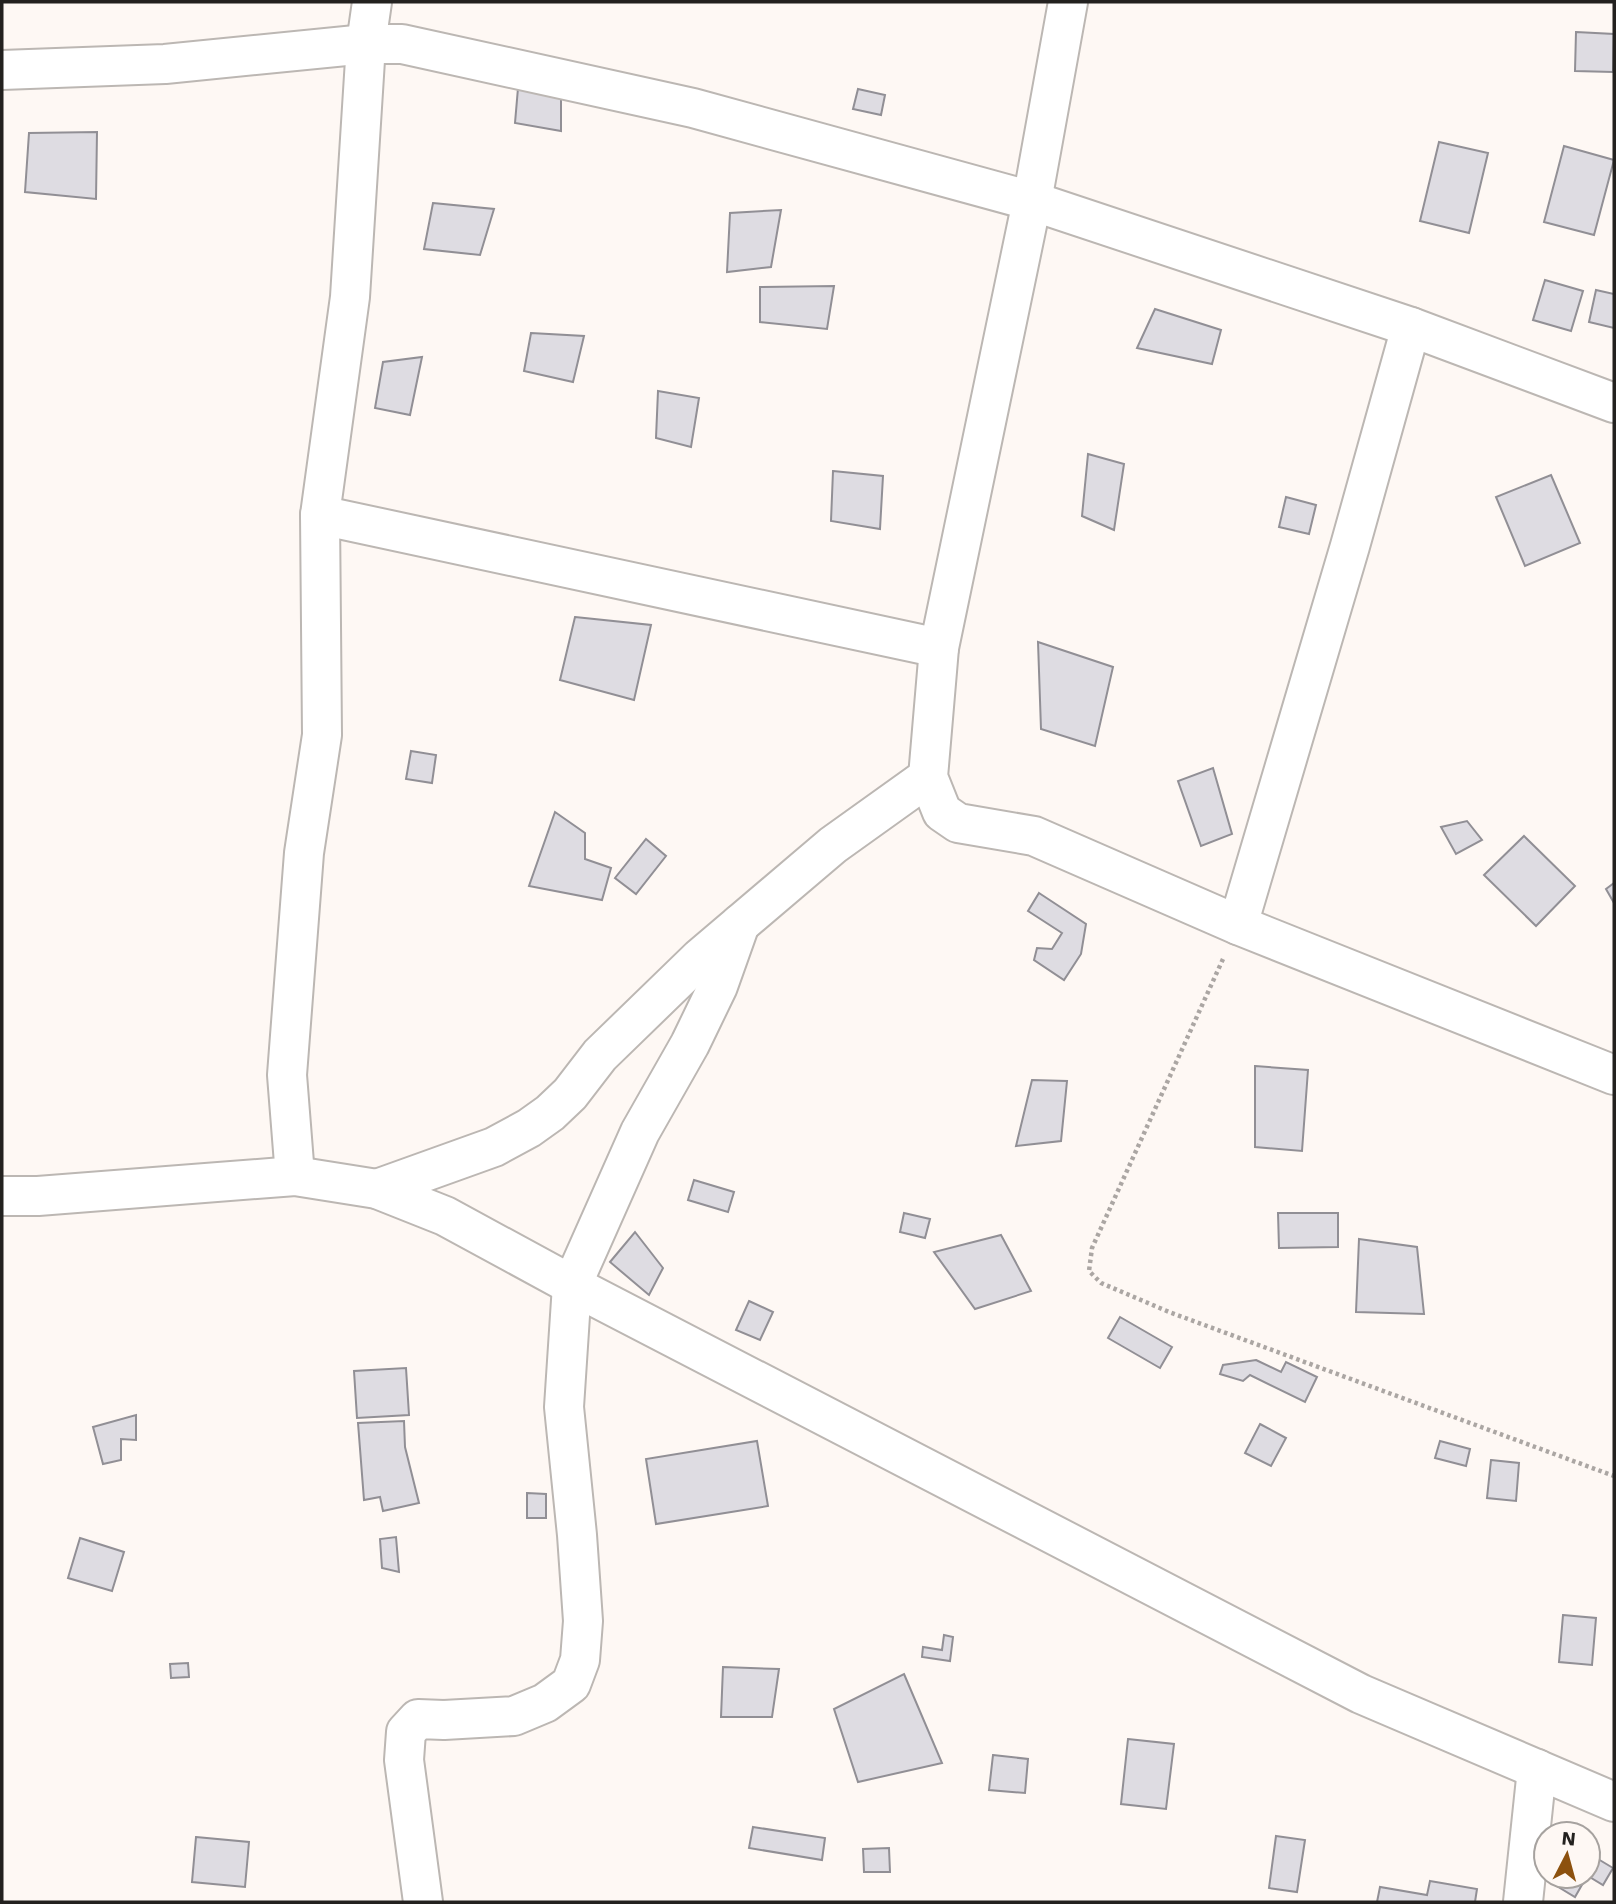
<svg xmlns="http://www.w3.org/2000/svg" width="1616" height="1904" font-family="'Work Sans',sans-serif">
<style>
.building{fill:#dedce2;stroke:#918f95;stroke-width:2}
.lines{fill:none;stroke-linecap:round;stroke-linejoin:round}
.minor-casing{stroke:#bcb7b3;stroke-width:42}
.path{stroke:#aba6a3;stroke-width:4.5;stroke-dasharray:3.5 3.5;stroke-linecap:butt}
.minor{stroke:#fff;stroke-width:38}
</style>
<rect width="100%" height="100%" fill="#fef8f4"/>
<g class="building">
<path d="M1576 32 1614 34 1613 72 1575 71Z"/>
<path d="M518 88 561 98V131L515 123Z"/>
<path d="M858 89 885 95 881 115 853 109Z"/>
<path d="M97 132 96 199 25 192 29 133Z"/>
<path d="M1439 142 1488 153 1469 233 1420 221Z"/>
<path d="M1564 146 1614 160 1594 235 1544 222Z"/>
<path d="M433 203 494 209 480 255 424 249Z"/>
<path d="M781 210 771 267 727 272 730 213Z"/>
<path d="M1545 280 1583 291 1571 331 1533 320Z"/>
<path d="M834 286 827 329 760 322V287Z"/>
<path d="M1596 290 1614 294V328L1589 322Z"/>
<path d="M1155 309 1221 330 1212 364 1137 348Z"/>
<path d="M531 333 584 336 573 382 524 371Z"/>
<path d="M422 357 410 415 375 408 383 362Z"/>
<path d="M658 391 699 398 691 447 656 438Z"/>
<path d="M1088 454 1124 464 1114 530 1082 516Z"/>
<path d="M833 471 883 476 880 529 831 521Z"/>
<path d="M1551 475 1580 543 1525 566 1496 497Z"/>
<path d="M1286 497 1316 505 1309 534 1279 527Z"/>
<path d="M575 617 651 625 634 700 560 680Z"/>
<path d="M1038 642 1113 667 1095 746 1041 729Z"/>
<path d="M411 751 436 755 432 783 406 779Z"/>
<path d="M1213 768 1232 834 1201 846 1178 781Z"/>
<path d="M555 812 585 833V859L611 868 602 900 529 886Z"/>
<path d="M1467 821 1482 840 1456 854 1441 827Z"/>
<path d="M1524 836 1575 886 1536 926 1484 875Z"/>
<path d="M646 839 666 856 636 894 615 878Z"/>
<path d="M1614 883V903L1606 889Z"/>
<path d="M1039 893 1086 924 1081 954 1064 980 1034 960 1037 948 1052 949 1062 933 1028 911Z"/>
<path d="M1255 1066 1308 1070 1302 1151 1255 1147Z"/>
<path d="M1032 1080 1067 1081 1061 1141 1016 1146Z"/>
<path d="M694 1180 734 1192 728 1212 688 1200Z"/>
<path d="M904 1213 930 1219 925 1238 900 1232Z"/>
<path d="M1278 1213H1338V1247L1279 1248Z"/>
<path d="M635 1232 663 1268 649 1295 610 1262Z"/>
<path d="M1001 1235 1031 1291 975 1309 934 1252Z"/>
<path d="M1359 1239 1417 1247 1424 1314 1356 1312Z"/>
<path d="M749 1301 773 1312 760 1340 736 1330Z"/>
<path d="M1120 1317 1172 1347 1160 1368 1108 1338Z"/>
<path d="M1256 1360 1281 1372 1286 1362 1317 1377 1305 1402 1250 1375 1243 1381 1220 1374 1223 1365Z"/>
<path d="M406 1368 409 1415 357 1418 354 1371Z"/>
<path d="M136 1415V1440L121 1439V1460L103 1464 93 1427Z"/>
<path d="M404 1421 405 1447 419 1503 383 1511 380 1497 364 1500 358 1423Z"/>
<path d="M1260 1424 1286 1438 1271 1466 1245 1453Z"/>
<path d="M757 1441 768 1506 656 1524 646 1459Z"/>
<path d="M1440 1441 1470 1449 1466 1466 1435 1458Z"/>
<path d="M1491 1460 1519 1463 1516 1501 1487 1498Z"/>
<path d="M527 1493 546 1494V1518H527Z"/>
<path d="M396 1537 399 1572 382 1568 380 1539Z"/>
<path d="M80 1538 124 1552 112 1591 68 1578Z"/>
<path d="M1563 1615 1596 1618 1592 1665 1559 1662Z"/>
<path d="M944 1635 953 1637 950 1661 922 1657 923 1647 942 1650Z"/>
<path d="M188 1663 189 1677 171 1678 170 1664Z"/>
<path d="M723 1667 779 1669 772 1717H721Z"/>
<path d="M904 1674 942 1763 858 1782 834 1709Z"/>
<path d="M1128 1739 1174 1744 1166 1809 1121 1804Z"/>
<path d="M993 1755 1028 1759 1025 1793 989 1790Z"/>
<path d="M753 1827 825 1838 822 1860 749 1848Z"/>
<path d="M1276 1836 1305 1840 1297 1892 1269 1888Z"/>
<path d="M196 1837 249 1842 245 1887 192 1882Z"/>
<path d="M889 1848 890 1872H864L863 1849Z"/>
<path d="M1588 1853 1613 1868 1603 1885 1588 1876Z"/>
<path d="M1560 1876H1587L1575 1897 1555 1885Z"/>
<path d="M1430 1881 1477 1889 1475 1902H1377L1380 1887 1427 1895Z"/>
</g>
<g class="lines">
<g class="minor-casing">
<g id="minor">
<path d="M1068 2 1032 201 939 648 928 777 942 812 958 823 1034 836 1238 925 1614 1075"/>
<path d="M2 70 165 64 366 44H402L693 108 1032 201 1411 327 1614 403"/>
<path d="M320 515 939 648"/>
<path d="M1238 925 1350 546 1411 327"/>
<path d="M295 1176 287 1075 304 853 322 735 320 515 350 297 366 44 372 2"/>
<path d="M377 1189 494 1147 529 1128 550 1113 570 1094 600 1055 700 958 833 845 928 777"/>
<path d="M2 1196H38L295 1176 377 1189 445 1216 572 1285 1361 1694 1614 1802"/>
<path d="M423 1902 404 1760 406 1732 418 1719 444 1720 514 1716 545 1703 571 1684 580 1660 583 1621 577 1535 564 1407 572 1285 640 1132 690 1044 718 986 740 924"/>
<path d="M1523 1902 1537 1769"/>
</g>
</g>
<path class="path" d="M1223 959 1092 1248 1089 1271 1101 1283 1169 1312 1614 1476"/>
<use href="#minor" class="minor"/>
</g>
<rect width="1616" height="1904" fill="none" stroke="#23211f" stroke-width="7"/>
<g transform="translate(1567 1855) rotate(6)"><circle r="33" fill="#fef8f4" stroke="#a6a29f" stroke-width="2"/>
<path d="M0-5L12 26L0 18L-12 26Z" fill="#8c510e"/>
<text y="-10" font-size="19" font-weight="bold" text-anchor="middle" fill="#23211f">N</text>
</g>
</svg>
